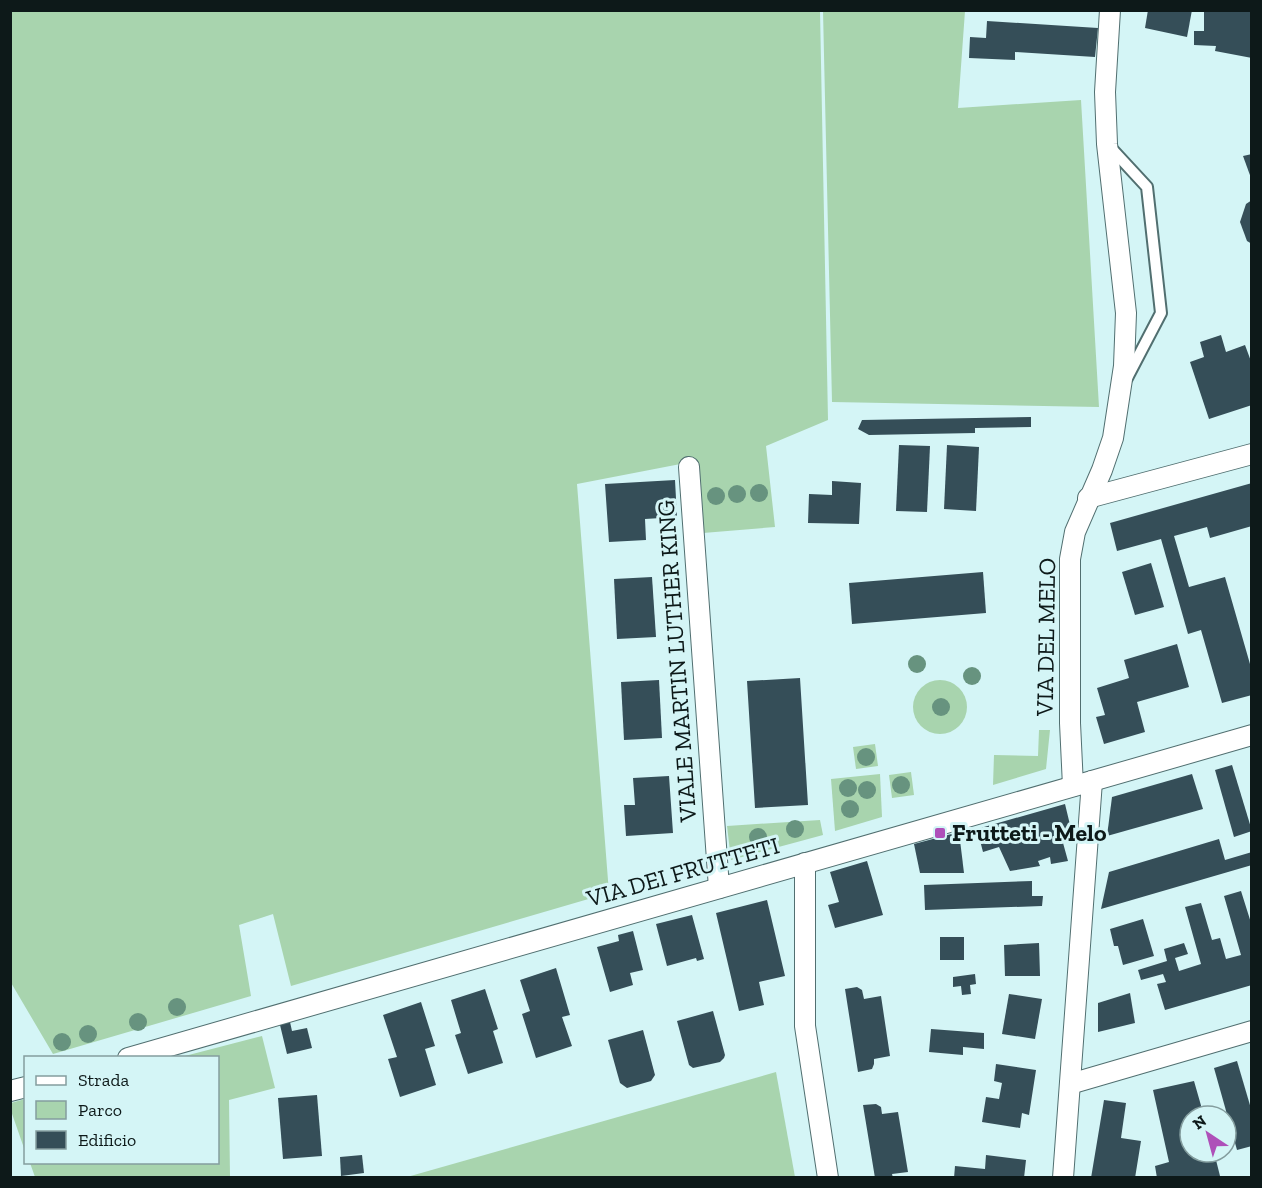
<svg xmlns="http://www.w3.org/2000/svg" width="1262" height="1188" font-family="'Zilla Slab',serif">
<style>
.green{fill:#a8d4ae}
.building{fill:#354e58}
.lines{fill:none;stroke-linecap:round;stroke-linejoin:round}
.lane-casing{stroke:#516f70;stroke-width:14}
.street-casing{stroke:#516f70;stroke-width:22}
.lane{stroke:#fff;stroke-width:10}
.street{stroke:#fff;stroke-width:20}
.tree{fill:#67937f}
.poi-dot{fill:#ae50b9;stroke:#d4f5f6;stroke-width:2}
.labels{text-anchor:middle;stroke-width:6;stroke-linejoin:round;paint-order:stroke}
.street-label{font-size:24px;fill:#0d1919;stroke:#d4f5f6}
.poi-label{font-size:24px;font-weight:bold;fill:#0d1919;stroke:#d4f5f6;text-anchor:start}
</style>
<rect width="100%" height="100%" fill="#d4f5f6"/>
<g class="green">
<path d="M10 11H820L828 420 766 446 775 527 703 533 696 461 577 484 609 893 291 986 273 914 239 925 251 996 53 1054 10 981Z"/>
<path d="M823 11H965L958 108 1081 100 1099 407 832 402Z"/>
<circle cx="940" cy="707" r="27"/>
<path d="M1039 730H1050L1046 769 993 785 994 755 1038 756Z"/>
<path d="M875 744 878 766 856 769 853 747Z"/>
<path d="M911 772 914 795 892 798 889 775Z"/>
<path d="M880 774 882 817 835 831 831 779Z"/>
<path d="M820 820 823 835 731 860 727 826Z"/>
<path d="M262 1036 275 1088 229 1100 230 1177H35L30 1163 218 1162V1058L181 1057Z"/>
<path d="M776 1072 795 1177H407Z"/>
<path d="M25 1099H26L25 1151 10 1108 11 1103Z"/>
</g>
<g class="building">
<path d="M1148 10H1192L1187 37 1145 28Z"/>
<path d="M1204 10H1252V58L1215 51 1216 46 1194 45V31H1204Z"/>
<path d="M987 21 1098 28 1095 57 1015 52V60L969 58 970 37 986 38Z"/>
<path d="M1252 154V178H1251L1243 156Z"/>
<path d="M1252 200V244L1247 241 1240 222 1246 204Z"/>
<path d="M1221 335 1226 352 1245 345 1252 364V405L1209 419 1190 362 1204 357 1200 342Z"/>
<path d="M1031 417V427L975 428V433L869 435 858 429 862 420Z"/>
<path d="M899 445 930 446 927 512 896 511Z"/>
<path d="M947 445 979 447 976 511 944 509Z"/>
<path d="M675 480 677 517 645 519 646 540 609 542 605 484Z"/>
<path d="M832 481 861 483 859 524 808 523 809 494 832 495Z"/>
<path d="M1252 483V526L1210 538 1207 527 1174 536 1189 587 1225 577 1252 671V695L1222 703 1201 630 1188 634 1161 539 1117 551 1110 523Z"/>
<path d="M1151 563 1164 607 1135 615 1122 572Z"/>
<path d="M983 572 986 613 852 624 849 583Z"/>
<path d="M652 577 656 637 617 639 614 579Z"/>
<path d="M1177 644 1189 687 1137 702 1145 732 1104 744 1096 717 1105 715 1097 688 1129 678 1124 660Z"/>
<path d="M800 678 808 805 755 808 747 681Z"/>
<path d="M659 680 662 738 624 740 621 682Z"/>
<path d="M1232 765 1252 831 1234 837 1215 770Z"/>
<path d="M1192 774 1203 809 1107 836 1112 797Z"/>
<path d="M669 776 673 833 626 836 624 805H635L633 778Z"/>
<path d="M1065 804 1071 829 1060 832 1068 861 1051 864 1050 857 1038 861 1040 866 1010 871 999 847 983 852 977 829Z"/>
<path d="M959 832 964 873H920L914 844Z"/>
<path d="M1219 839 1225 860 1252 852V865L1101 909 1109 872Z"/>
<path d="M867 861 883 915 835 928 828 905 839 902 830 872Z"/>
<path d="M1032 881V896H1043L1042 906 925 910 924 885Z"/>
<path d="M1241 891 1252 926V985L1165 1010 1157 984 1166 982 1163 974 1141 980 1138 970 1167 961 1164 949 1184 943 1188 954 1175 958 1179 971 1201 964 1185 907 1201 903 1212 940 1220 938 1226 959 1241 955 1224 896Z"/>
<path d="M767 900 785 976 759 982 764 1005 739 1011 716 913Z"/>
<path d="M692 915 704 959 697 961 696 958 667 966 656 924Z"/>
<path d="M1143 919 1154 956 1123 965 1118 946H1114L1110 929Z"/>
<path d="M633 931 643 970 630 973 633 985 610 992 597 947 619 941 618 935Z"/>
<rect x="940" y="937" width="24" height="23"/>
<path d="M1039 943 1040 976H1005L1004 945Z"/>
<path d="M556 968 570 1015 562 1017 572 1046 536 1058 522 1014 530 1011 520 980Z"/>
<path d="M975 974 976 984 970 985 971 994 962 995 961 986 953 987V977Z"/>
<path d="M857 987 862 990 864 999 881 996 890 1056 874 1059V1064L872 1069 858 1072 845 989Z"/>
<path d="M485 989 498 1029 493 1031 503 1063 468 1074 455 1035 461 1033 451 1000Z"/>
<path d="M1130 993 1135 1023 1098 1032V1003Z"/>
<path d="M1009 994 1042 999 1035 1039 1002 1034Z"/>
<path d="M421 1002 435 1046 425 1049 436 1085 400 1097 388 1059 397 1057 383 1015Z"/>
<path d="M713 1011 725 1055 724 1058 720 1062 693 1068 689 1065 677 1021Z"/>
<path d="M290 1022 292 1031 307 1028 312 1048 287 1054 280 1025Z"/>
<path d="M931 1029 984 1033V1049L963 1047V1055L929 1052Z"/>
<path d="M643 1030 655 1075 651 1081 627 1088 620 1083 608 1040Z"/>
<path d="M1237 1061 1252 1112V1146L1237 1150 1214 1068Z"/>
<path d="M996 1064 1036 1070 1029 1115 1022 1113 1020 1128 982 1122 986 1097 999 1099 1002 1083 994 1081Z"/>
<path d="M1194 1081 1204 1116H1190V1152H1202L1205 1162 1216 1160 1220 1176 1157 1178 1155 1166 1169 1162 1153 1090Z"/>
<path d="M317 1095 322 1156 283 1159 278 1098Z"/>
<path d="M1104 1100 1126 1103 1121 1138 1141 1141 1135 1178H1091Z"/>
<path d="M876 1104 881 1107 882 1114 898 1112 908 1172 892 1174 893 1178H875L863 1105Z"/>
<path d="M362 1155 364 1173 341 1176 340 1157Z"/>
<path d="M986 1155 1026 1160 1024 1178H954L955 1166 985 1169Z"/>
</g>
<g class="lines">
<g class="lane-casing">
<path id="lane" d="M1110 147 1147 187 1161 313 1127 378"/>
</g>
<g class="street-casing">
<g id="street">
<path d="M689 467 719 888"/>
<path d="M1088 498 1252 454"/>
<path d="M1073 786 1070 723V559L1075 532 1102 470 1113 438 1124 366 1126 313 1107 144 1105 92 1110 10"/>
<path d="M805 863V1026L828 1178"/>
<path d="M128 1058 1252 735"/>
<path d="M1070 1084 1252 1031"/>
<path d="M10 1091 26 1087"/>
<path d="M1063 1178 1092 781"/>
</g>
</g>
<use href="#lane" class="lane"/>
<use href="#street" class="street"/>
</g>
<g class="tree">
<circle cx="759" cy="493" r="9"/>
<circle cx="737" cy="494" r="9"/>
<circle cx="716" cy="496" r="9"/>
<circle cx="917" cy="664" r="9"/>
<circle cx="972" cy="676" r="9"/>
<circle cx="941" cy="707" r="9"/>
<circle cx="866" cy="757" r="9"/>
<circle cx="901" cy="785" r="9"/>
<circle cx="848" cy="788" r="9"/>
<circle cx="867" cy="790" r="9"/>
<circle cx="850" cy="809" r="9"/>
<circle cx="795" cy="829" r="9"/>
<circle cx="758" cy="837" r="9"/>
<circle cx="177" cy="1007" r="9"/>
<circle cx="138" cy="1022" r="9"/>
<circle cx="88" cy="1034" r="9"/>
<circle cx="62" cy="1042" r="9"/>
</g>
<rect class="poi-dot" x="934" y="827" width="12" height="12" rx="3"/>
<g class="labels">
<g class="street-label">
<text transform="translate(1046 637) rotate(-89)" y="8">VIA DEL MELO</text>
<text transform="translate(677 661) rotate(-94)" y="8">VIALE MARTIN LUTHER KING</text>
<text transform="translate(683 872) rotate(-16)" y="8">VIA DEI FRUTTETI</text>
</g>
<g class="poi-label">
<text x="952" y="841">Frutteti - Melo</text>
</g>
</g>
<rect width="1262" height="1188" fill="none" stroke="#0d1919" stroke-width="24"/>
<rect x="24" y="1056" width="195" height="108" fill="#d4f5f6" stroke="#849d9e" stroke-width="1.5"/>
<rect x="36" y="1076" width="30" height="9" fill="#ffffff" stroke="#849d9e" stroke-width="1.5"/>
<text x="78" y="1086" font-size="18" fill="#0d1919">Strada</text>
<rect x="36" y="1101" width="30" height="18" fill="#a8d4ae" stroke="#849d9e" stroke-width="1.5"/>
<text x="78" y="1116" font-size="18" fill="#0d1919">Parco</text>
<rect x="36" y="1131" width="30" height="18" fill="#354e58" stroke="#849d9e" stroke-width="1.5"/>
<text x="78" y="1146" font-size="18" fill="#0d1919">Edificio</text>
<g transform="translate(1208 1134) rotate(324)"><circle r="28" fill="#d4f5f6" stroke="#849d9e" stroke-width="1.5"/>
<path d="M0-4.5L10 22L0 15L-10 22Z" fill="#ae50b9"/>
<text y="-9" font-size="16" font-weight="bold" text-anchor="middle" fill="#0d1919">N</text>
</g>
</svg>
